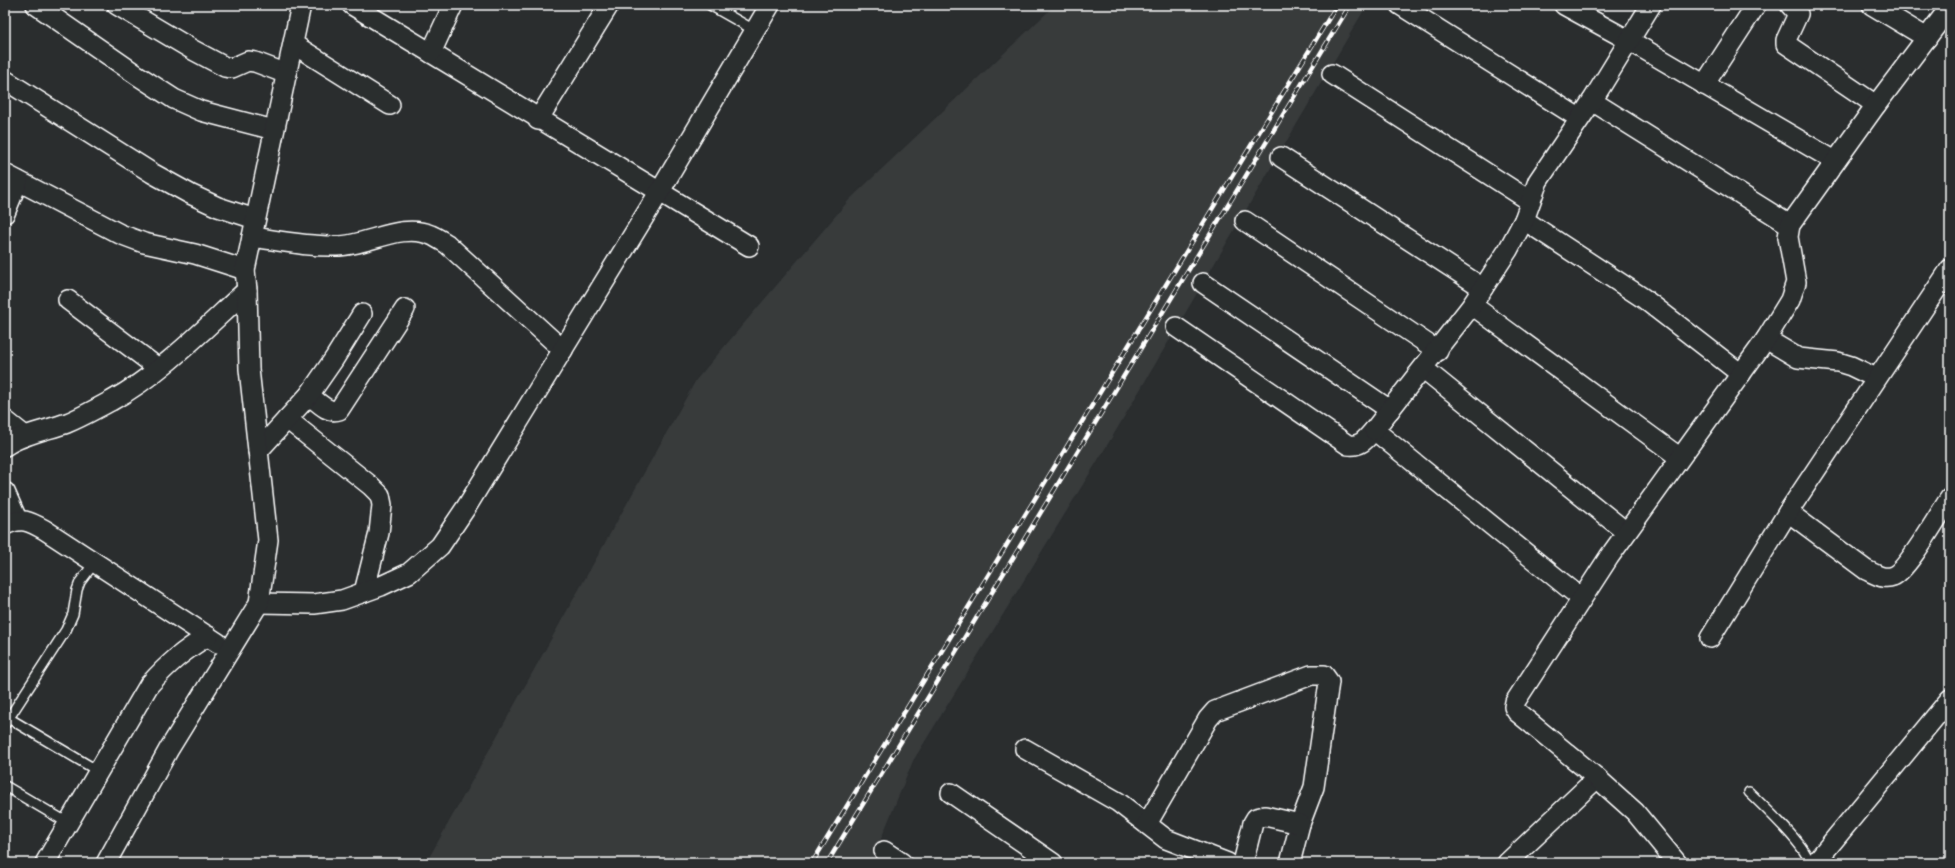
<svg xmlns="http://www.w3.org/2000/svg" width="1955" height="868" font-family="'Indie Flower',sans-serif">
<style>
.built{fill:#373a3b}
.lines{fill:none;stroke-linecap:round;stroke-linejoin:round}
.service-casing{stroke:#fff;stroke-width:12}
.minor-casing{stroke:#fff;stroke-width:22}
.service{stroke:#2a2d2e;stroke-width:9}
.minor{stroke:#2a2d2e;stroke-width:19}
.rail-casing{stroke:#fff;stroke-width:4.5}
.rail{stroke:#2a2d2e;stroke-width:3;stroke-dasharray:9;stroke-linecap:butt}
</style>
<rect width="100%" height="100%" fill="#2a2d2e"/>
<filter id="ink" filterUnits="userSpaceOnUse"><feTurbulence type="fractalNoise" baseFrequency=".025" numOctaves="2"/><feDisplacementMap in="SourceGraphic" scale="8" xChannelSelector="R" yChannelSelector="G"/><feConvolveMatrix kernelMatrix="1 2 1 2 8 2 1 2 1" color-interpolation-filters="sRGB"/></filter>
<g filter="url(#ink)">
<path class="built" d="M1055 5H1367L1114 434 913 761 871 863H426L696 380 849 200Z"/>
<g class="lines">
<g class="service-casing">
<g id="service">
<path d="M710 5 754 30"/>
<path d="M5 716 98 771"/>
<path d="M5 724 66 630 73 614 77 590 80 582 95 562"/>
<path d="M5 786 68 823"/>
<path d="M1749 792C1762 805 1808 847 1809 863"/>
</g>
</g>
<g class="minor-casing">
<g id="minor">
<path d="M36 5 137 75 174 99 201 111 274 130"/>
<path d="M117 5 193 50 225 67 232 68 248 61 255 62 287 74"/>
<path d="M352 5 749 246"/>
<path d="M1400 5 1579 118"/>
<path d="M1564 5 1630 41 1835 161"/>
<path d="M1790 5 1798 14 1786 40V44L1876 105"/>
<path d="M1872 5 1927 38"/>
<path d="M293 44 390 105"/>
<path d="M431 53 453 5"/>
<path d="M1332 74 1530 201"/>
<path d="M5 80 152 173 190 194 218 207 255 219"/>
<path d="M1704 85 1756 5"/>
<path d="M1592 101 1790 225"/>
<path d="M538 120 609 5"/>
<path d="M1281 157 1483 288"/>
<path d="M5 174 120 234 144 243 195 254 245 270"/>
<path d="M5 213 18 181"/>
<path d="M1524 220 1643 298 1741 374"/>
<path d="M1245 221 1438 351"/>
<path d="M252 237C280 241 309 247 337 246 367 246 401 222 431 235 436 237 442 241 447 244L563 350"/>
<path d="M1203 283 1390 410"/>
<path d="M68 300 158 368"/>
<path d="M1472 305 1679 457"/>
<path d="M1176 327 1348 445C1361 447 1366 439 1374 430L1581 598"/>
<path d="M1766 339 1798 358 1838 362 1851 366 1876 378"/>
<path d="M1424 369 1626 532"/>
<path d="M309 395C318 402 328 414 339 410L405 309"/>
<path d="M287 419 371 486 380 495 382 505 379 533 364 592"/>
<path d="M5 420 25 436"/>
<path d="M1374 430 1472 305 1508 250 1524 220 1538 181 1592 101 1651 5"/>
<path d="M5 446C23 434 47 430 67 423 82 417 97 408 111 401 162 373 204 329 247 290"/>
<path d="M258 451 309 395 334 359 362 314"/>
<path d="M5 492 17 519"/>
<path d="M1788 512 1866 570C1875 574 1883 580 1893 576 1907 571 1939 514 1950 498"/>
<path d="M5 525C22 517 29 521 45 530L218 643"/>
<path d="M259 603 314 604 342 600 381 586 409 573 440 546 467 506 660 191 770 5"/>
<path d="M1710 638 1788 512 1950 269"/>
<path d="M1025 749 1118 802 1166 839 1228 863"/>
<path d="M951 793 1053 863"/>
<path d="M1147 824 1208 719 1215 711 1311 675H1324L1329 682 1314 787 1300 824 1290 863"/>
<path d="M884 851 902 863"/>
<path d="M45 863 149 685C169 663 183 651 208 636"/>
<path d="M106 863 169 749 259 603 268 540 249 369 247 290 245 270 301 5"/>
<path d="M1243 863 1253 823 1256 818 1265 816 1300 824"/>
<path d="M1507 863 1597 778"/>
<path d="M1677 863 1635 812 1597 778 1517 712 1514 707 1515 702 1609 557 1766 339 1790 300 1796 282 1788 237 1790 225 1876 105 1950 7"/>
<path d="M1815 863 1950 699"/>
</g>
</g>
<use href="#service" class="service"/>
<use href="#minor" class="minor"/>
<g class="rail-casing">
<g id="rail">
<path d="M812 863 1337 5"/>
<path d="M827 863 1350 5"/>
</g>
</g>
<use href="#rail" class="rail"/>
</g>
</g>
<rect width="1955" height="868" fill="none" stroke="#2a2d2e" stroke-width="20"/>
<rect x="10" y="10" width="1935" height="848" fill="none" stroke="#fff" stroke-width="1.5" filter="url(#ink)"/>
</svg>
